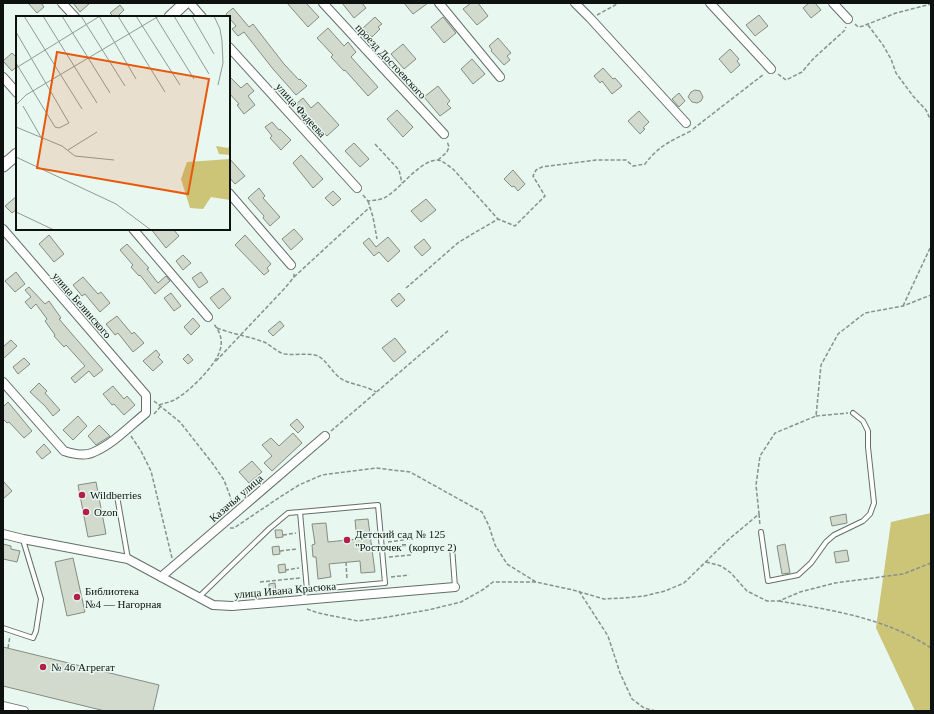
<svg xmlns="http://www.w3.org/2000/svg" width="934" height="714" font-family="Georgia,serif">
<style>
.forest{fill:#ccc477}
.building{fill:#d2dacd;stroke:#858c81}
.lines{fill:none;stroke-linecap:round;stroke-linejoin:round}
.lane-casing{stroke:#626f69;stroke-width:6}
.street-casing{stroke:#626f69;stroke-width:10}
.secondary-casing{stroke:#626f69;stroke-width:13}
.path{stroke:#87928d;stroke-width:1.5;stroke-dasharray:4 2;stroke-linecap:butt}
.lane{stroke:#fff;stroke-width:4}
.street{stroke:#fff;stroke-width:8}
.secondary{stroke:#fff;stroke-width:11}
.poi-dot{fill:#b21f48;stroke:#e8f7f0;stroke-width:1.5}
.labels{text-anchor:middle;stroke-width:3;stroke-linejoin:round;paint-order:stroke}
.street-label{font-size:11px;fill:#0d1210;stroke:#e8f7f0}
.poi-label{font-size:11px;fill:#0d1210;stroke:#e8f7f0;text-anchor:start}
.inset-road{fill:none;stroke:#909b96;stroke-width:1}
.view{fill:#e8590c;fill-opacity:0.15;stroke:#e8590c;stroke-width:2}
.inset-edge{fill:none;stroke:#0d1210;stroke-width:2}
</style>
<rect width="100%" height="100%" fill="#e8f7f0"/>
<path class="forest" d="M931 513V711H915L876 628 891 522Z"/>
<g class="building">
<path d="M28 3H41L44 7 37 13Z"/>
<path d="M73 3H90L80 12Z"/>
<path d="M287 3H306L319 17 308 27Z"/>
<path d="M342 3H362L366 8 354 18Z"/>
<path d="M404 3H428L413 14Z"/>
<path d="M471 3H478L488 16 477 25 463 9Z"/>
<path d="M809 3H815L821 10 811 18 803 8Z"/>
<path d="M120 5 124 10 117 17H114L110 13Z"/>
<path d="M233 8 249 27 253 24 284 64 299 80 300 79 307 86 296 95 273 69 244 32 238 36 232 29 236 26 226 14Z"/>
<path d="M759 15 768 26 755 36 746 25Z"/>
<path d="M375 17 382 24 378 27 380 29 372 37 363 28Z"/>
<path d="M443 17 456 33 444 43 431 27Z"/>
<path d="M328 28 344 46 348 42 356 52 351 57 378 87 368 96 345 70 344 71 331 57 333 55 317 38Z"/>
<path d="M498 38 511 53 507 56 510 60 504 65 491 51 492 50 489 46Z"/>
<path d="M403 44 416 59 404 69 391 54Z"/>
<path d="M730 49 739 59 737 61 740 65 731 73 719 59Z"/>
<path d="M12 53 17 58V66L12 71 3 61Z"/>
<path d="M472 59 485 74 473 84 461 69Z"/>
<path d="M603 68 613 79 615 78 622 86 612 94 602 81 600 83 594 76Z"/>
<path d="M229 76 241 88 247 83 254 91 248 96 255 105 244 114 237 105 239 104 229 93Z"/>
<path d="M438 86 450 101 447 104 451 108 440 116 424 97Z"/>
<path d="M695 90 700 91 703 97 701 101 697 103 692 102 688 97 691 92Z"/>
<path d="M679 93 685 101 679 107 672 99Z"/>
<path d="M303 98 311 108 318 102 339 125 327 136 318 126 316 128 296 104Z"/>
<path d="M397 110 413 127 403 137 387 119Z"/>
<path d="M639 111 649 122 643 128 645 129 640 134 628 121Z"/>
<path d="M272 122 279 130 280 129 291 140 281 150 270 138 272 136 265 127Z"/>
<path d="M354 143 369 159 360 167 345 151Z"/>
<path d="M301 155 323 179 313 188 293 163Z"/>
<path d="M229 158 245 176 235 184 229 177Z"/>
<path d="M513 170 525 184 518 191 514 186 512 187 504 179Z"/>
<path d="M259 188 265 196 263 198 280 217 270 226 263 218 264 216 248 198Z"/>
<path d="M333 191 341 199 333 206 325 198Z"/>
<path d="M17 196V209L12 213 5 206Z"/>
<path d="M426 199 436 210 421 222 411 211Z"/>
<path d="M151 229H173L179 236 166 248Z"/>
<path d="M294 229 303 239 291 250 282 239Z"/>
<path d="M49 235 64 254 54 262 39 244Z"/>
<path d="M245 235 271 264 267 268 269 271 264 275 235 245Z"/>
<path d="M388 237 400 251 388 262 379 252 374 256 363 243 369 238 376 247Z"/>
<path d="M424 239 431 248 422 256 414 247Z"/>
<path d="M127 244 149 268 147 269 158 283 166 276 170 281 155 294 140 275 139 276 131 267 133 265 120 250Z"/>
<path d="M183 255 191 263 183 270 176 261Z"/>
<path d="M16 272 25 284 15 292 5 281Z"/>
<path d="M201 272 208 282 199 288 192 278Z"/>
<path d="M83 277 98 294 101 292 110 303 100 312 85 294 82 296 73 285Z"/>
<path d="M29 287 45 304 49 301 61 318 59 319 103 370 94 377 89 371 75 383 71 378 85 366 66 345 64 347 54 336 55 335 45 321 47 319 36 304 31 309 25 302 31 297 25 290Z"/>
<path d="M223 288 231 298 219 309 210 298Z"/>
<path d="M171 293 181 306 174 311 164 298Z"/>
<path d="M399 293 405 300 397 307 391 300Z"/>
<path d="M117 316 132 334 134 332 144 343 133 352 118 333 115 335 106 324Z"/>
<path d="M193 318 200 326 191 335 184 327Z"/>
<path d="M280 321 284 326 273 336 268 331Z"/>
<path d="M395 338 406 352 394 362 382 348Z"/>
<path d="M11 340 17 346 3 359V347Z"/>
<path d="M156 350 160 355 158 357 163 362 153 371 143 361Z"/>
<path d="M188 354 193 360 188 364 183 359Z"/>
<path d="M24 358 30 364 18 374 13 367Z"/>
<path d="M39 383 47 391 45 393 60 410 53 416 45 406 30 392Z"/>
<path d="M113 386 124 399 127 396 135 405 124 415 114 404 112 405 103 394Z"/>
<path d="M8 402 32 431 24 438 9 422 7 423 3 419V407Z"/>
<path d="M78 416 87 426 73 440 63 430Z"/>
<path d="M297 419 304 427 298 433 290 425Z"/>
<path d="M99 425 110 436 96 445 88 436Z"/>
<path d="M293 433 302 443 272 471 264 463 272 456 262 445 271 438 279 446Z"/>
<path d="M44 444 51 452 42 459 36 452Z"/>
<path d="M252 461 262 472 249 483 239 472Z"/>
<path d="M3 481 12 491 3 499Z"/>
<path d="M96 482 106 534 88 537 78 485Z"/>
<path d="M846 514 847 523 832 526 830 517Z"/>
<path d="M368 519 375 572 361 573 360 561 329 564 331 577 318 579 316 557H313L312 545 315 544 312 524 326 523 328 542 357 539 355 520Z"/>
<path d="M275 530H282L283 537 276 538Z"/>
<path d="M3 544 11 546V549L20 551 17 562 3 559Z"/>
<path d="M785 544 790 573 782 574 777 546Z"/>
<path d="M279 546 280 554 273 555 272 547Z"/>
<path d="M847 550 849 561 836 563 834 552Z"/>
<path d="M73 558 85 612 67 616 55 562Z"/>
<path d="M285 564 286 572 279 573 278 565Z"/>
<path d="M275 583 276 591 269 592V584Z"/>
<path d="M3 647 159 685 153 711H105L3 686Z"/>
</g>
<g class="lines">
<g class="lane-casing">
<g id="lane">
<path d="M117 496 128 559"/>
<path d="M761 532 768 581 798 575 811 563 826 542 834 535 863 521 870 514 874 503 868 447V431L863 421 853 413"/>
<path d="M452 547 455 587"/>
<path d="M199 597 269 529 288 513 300 512 378 505 385 583 307 590 300 512"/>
<path d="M3 628 33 638 36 631 41 599 23 540"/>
</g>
</g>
<g class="street-casing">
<g id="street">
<path d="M62 3 75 17"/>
<path d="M190 3 202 17"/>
<path d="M323 3 444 134"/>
<path d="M439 3 500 77"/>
<path d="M575 3 590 18 686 123"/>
<path d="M710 3 771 69"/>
<path d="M833 3 848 19"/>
<path d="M229 47 357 188"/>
<path d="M3 77 17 93"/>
<path d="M229 193 291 265"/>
<path d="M3 229 146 395V413C130 426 113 444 94 452 85 457 73 454 64 451L3 382"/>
<path d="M133 229 208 317"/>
<path d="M3 534 23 539 128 559 213 605 232 606 455 587"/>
<path d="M161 577 325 436"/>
<path d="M3 706 24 711"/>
</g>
</g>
<g class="secondary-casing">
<g id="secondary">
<path d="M170 17 185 3"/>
<path d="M3 166 17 154"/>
</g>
</g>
<g class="path">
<path d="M597 15 619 3"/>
<path d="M855 24 858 27 863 26 896 13 931 4"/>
<path d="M868 25 883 45 891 59 896 73 913 96 926 110 931 121"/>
<path d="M778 74 786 80 802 72 814 58 844 31 846 27"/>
<path d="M693 129 764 74"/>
<path d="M375 144 399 170 402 183"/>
<path d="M438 160 447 152 449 147 447 141"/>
<path d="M363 195 368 201C376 200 383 200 389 195 402 186 420 161 437 160 443 160 448 166 453 169L498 219"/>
<path d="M368 201 373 217 377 239"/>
<path d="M294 277 370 207"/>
<path d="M406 288 459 242 498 219 515 226 545 196 533 176 536 170 542 167 596 160H626L633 166 645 164C659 145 673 140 693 130"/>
<path d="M903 306 931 246"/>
<path d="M217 328C232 334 248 336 264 342 271 345 276 352 285 354 296 356 308 352 318 356 327 361 332 372 340 378 350 385 365 385 376 392"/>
<path d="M216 361 285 288 294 277V273"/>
<path d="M154 401 180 422 213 464 224 480 230 496 232 504"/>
<path d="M159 405C165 403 171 402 176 399 186 393 194 385 202 377 216 361 231 344 213 323"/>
<path d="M154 414 161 406"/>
<path d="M816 416 848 413"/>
<path d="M331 431 449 330"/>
<path d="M131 436 141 451 151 471 172 558"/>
<path d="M759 514 760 526"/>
<path d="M230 528H234L280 497 299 485 322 475 376 468 410 472 482 512 489 526 495 545 507 564 536 582"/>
<path d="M283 535 296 533"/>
<path d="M388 542 410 539"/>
<path d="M280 551 297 549"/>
<path d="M389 557 411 555"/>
<path d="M346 562 347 580"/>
<path d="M706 562 721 566 731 573 747 591 767 601H779L800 592 835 583 903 574 931 563"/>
<path d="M285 570 299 568"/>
<path d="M391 577 409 575"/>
<path d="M260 582 300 578"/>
<path d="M579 591 608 636 620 673 632 699 644 708 656 711"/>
<path d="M779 601C831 610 886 618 931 648"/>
<path d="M307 609 318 613 358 621 382 618 428 610 461 602 484 589 493 582H536L573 590 604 599 624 598 644 596 665 591 684 583 728 540 759 514 756 485 760 456 775 433 816 416 821 365 838 334 865 313 903 306 931 295"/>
<path d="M8 648 10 636"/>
</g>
<use href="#lane" class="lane"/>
<use href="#street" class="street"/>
<use href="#secondary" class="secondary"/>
</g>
<g class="poi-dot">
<circle cx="82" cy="495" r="4"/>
<circle cx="86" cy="512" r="4"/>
<circle cx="347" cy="540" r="4"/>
<circle cx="77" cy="597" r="4"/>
<circle cx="43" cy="667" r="4"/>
</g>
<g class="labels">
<g class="street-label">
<text transform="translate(391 61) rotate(47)" y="4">проезд Достоевского</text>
<text transform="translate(301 110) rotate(48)" y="4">улица Фадеева</text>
<text transform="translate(82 305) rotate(49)" y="4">улица Белинского</text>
<text transform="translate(236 498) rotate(-41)" y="4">Казачья улица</text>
<text transform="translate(285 590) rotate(-5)" y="4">улица Ивана Красюка</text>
</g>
<g class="poi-label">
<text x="90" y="499">Wildberries</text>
<text x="94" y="516">Ozon</text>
<text x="355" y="538">Детский сад № 125<tspan x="355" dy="13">"Росточек" (корпус 2)</tspan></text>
<text x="85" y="595">Библиотека<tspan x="85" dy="13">№4 — Нагорная</tspan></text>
<text x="51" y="671">№ 46 Агрегат</text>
</g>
</g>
<g transform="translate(16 16)">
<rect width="214" height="214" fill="#e8f7f0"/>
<path d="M214 129V139L203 138 200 130 212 132ZM214 143V184L195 181 187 193 174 192 165 163 171 146Z" fill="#ccc477"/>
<path class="inset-road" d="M8 0 66 93M27 0 81 87M46 0 94 77M65 0 109 70M83 0 120 63M102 0 149 76M120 0 164 69M139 0 178 63M158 0 193 58M176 0 198 38M198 0 204 13 206 25 207 47 202 69M0 16 53 107 43 112 39 111 0 47M0 52 84 0M0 89 10 79 143 0M7 90 26 123M0 111 46 130 59 140 98 144M52 134 81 116M0 141 100 188 135 214M0 196 38 214"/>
<path class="view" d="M41 36 193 63 172 178 21 152Z"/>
<rect width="214" height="214" class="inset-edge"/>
</g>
<rect width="934" height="714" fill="none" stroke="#0d1210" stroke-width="8"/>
</svg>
